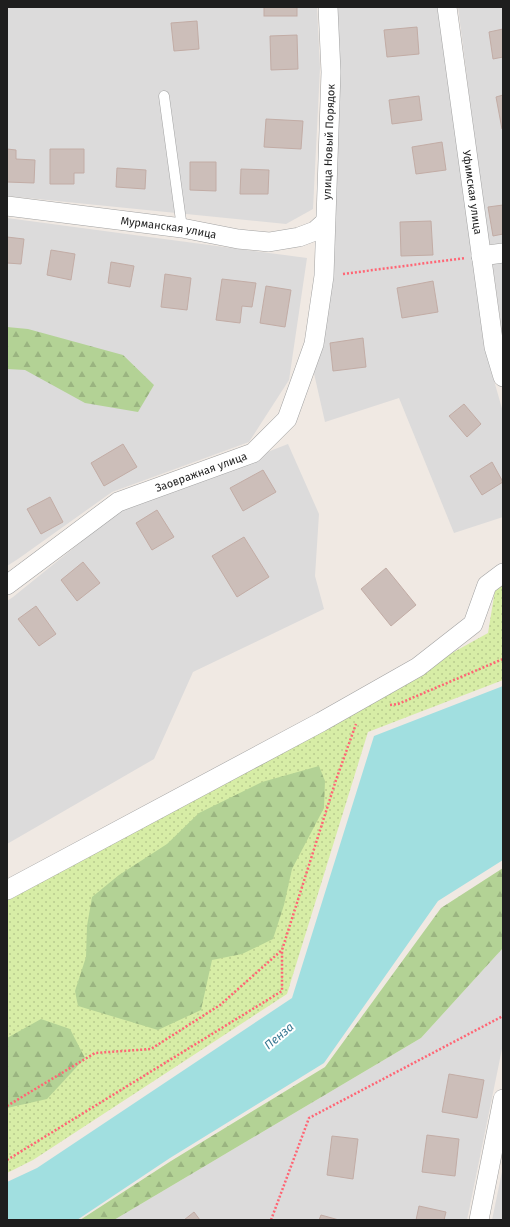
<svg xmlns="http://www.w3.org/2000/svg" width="510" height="1227" viewBox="0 0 510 1227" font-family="'Fira Sans',sans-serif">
<defs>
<pattern id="grass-dots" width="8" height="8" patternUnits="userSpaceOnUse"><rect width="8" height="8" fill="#d7eda6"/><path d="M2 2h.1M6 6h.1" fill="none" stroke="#b8cb8e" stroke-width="1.8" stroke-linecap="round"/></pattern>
<pattern id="forest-firs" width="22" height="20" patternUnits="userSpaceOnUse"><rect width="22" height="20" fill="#b3d295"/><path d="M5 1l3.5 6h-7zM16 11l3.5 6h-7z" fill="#9ab480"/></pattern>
</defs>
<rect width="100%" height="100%" fill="#f0e9e3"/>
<g fill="#dcdbdb">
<polygon points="7,7 317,7 320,68 313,209 286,224 7,196"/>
<polygon points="336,7 438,7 485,349 503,412 503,517 454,533 399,398 325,422 313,369"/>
<polygon points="458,7 503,7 503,243 488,245"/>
<polygon points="7,218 307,258 289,380 249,442 112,492 18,559 7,566"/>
<polygon points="503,260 503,340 492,262"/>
<polygon points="288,444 319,514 315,576 324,609 193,672 154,759 7,844 7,601 13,597 123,508"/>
<polygon points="503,948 503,1044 467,1220 114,1220 421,1038"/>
<polygon points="503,1167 503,1220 492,1220"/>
</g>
<polygon fill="url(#grass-dots)" points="503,580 503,680 368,732 287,994 33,1160 7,1173 7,900 488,633 496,584"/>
<g fill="url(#forest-firs)">
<polygon points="7,327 28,329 123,355 154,385 138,412 85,403 25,370 7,369"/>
<polygon points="319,766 325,781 324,808 292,869 284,905 273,939 242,954 212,960 201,1010 158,1030 78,1006 75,991 86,957 87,926 92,897 119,875 167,844 199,813 262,782"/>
<polygon points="503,868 503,948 421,1038 114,1220 80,1220 171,1161 325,1067 441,908"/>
<polygon points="41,1019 70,1029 85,1058 47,1099 7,1108 7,1038"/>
</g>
<polygon fill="#a1dfe0" points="503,686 503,860 438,901 324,1063 170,1158 77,1220 7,1220 7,1182 37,1168 292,998 374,736"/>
<g fill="#ccbeb9" stroke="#c2aca5">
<rect x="264" y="7" width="33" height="9"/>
<polygon points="197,21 199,49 174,51 171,23"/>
<polygon points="417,27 419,54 387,57 384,30"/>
<polygon points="503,29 503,57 493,59 489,32"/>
<polygon points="297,35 298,69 271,70 270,36"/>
<polygon points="503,95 503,129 502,129 496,97"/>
<polygon points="419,96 422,120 392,124 389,100"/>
<polygon points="266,119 303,121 301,149 264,147"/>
<polygon points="442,142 446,170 416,174 412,147"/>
<polygon points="7,149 16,150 16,159 35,160 34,183 7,182"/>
<polygon points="50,149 84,149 84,173 74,173 74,184 50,184"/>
<polygon points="190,162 216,162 216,191 190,190"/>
<polygon points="117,168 146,170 145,189 116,187"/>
<polygon points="241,169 269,170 268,194 240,194"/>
<polygon points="503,205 503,234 493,236 488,207"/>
<polygon points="431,221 433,255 401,256 400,222"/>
<polygon points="7,237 24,239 21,264 7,263"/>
<polygon points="51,250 75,254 71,280 47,275"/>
<polygon points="111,262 134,266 130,287 108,283"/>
<polygon points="165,274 191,278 187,310 161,307"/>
<polygon points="222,279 256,283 252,307 242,306 240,323 216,320"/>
<polygon points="433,281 438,312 402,318 397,288"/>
<polygon points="266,286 291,290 285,327 260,323"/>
<polygon points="363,338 366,367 333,371 330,343"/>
<polygon points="464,404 481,424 467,437 449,416"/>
<polygon points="123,444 137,467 104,486 91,463"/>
<polygon points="492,462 503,482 482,495 470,476"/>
<polygon points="263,470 276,492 243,511 230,488"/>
<polygon points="50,497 63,522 41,534 27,509"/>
<polygon points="157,510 174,537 152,550 136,523"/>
<polygon points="244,537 269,577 237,597 212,556"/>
<polygon points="83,562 100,583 77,601 61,580"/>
<polygon points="386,568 416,605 391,626 361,589"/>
<polygon points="36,606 56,634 39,646 18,619"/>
<polygon points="449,1074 484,1080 477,1118 442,1112"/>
<polygon points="427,1135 459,1139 455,1176 422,1172"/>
<polygon points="332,1136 358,1139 353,1179 327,1175"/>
<polygon points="419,1206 446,1212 444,1220 416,1220"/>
<polygon points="194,1212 200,1220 184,1220"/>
<polygon points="321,1215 339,1220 319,1220"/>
</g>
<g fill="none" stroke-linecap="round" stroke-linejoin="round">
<g stroke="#a2a2a2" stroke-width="11">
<polyline id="service" points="164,96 182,228"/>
</g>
<g stroke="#a2a2a2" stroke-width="20">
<g id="minor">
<path id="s1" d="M447 7 494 347 503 377"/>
<path id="s2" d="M7 206 182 228 238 239 269 242 299 237 315 231 325 222"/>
<polyline points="481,256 503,253"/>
<path id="s3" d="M7 585 118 502 253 453 287 419 314 344 324 276 331 72 328 7"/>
<polyline points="7,890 321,722 418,667 473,624 487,585 503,573"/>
<polyline points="479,1220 503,1099"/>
</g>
</g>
<g stroke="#ff6574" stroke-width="2.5" stroke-dasharray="2 2" stroke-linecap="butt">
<polyline points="343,274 465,258"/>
<polyline points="390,705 398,704 503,659"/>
<polyline points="7,1106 95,1053 151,1049 220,1005 282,950 336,780 356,724"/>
<polyline points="7,1160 282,991 282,950"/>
<polyline points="271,1220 309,1118 503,1016"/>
</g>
<use href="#service" stroke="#fff" stroke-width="10"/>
<use href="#minor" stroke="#fff" stroke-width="19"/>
</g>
<g text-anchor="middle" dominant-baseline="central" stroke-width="4" stroke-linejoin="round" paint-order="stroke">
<g font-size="11" fill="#1e1e1e" stroke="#fff">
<text stroke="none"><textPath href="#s3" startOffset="613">улица Новый Порядок</textPath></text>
<text stroke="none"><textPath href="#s1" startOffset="187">Уфимская улица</textPath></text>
<text stroke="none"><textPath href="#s2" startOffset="163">Мурманская улица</textPath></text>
<text stroke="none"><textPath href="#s3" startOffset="227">Заовражная улица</textPath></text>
</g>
<g font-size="12" font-style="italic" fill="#3a7993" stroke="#fff">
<text transform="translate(279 1036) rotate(-40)">Пенза</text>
</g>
</g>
<rect width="510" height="1227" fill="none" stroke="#1e1e1e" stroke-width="16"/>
</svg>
